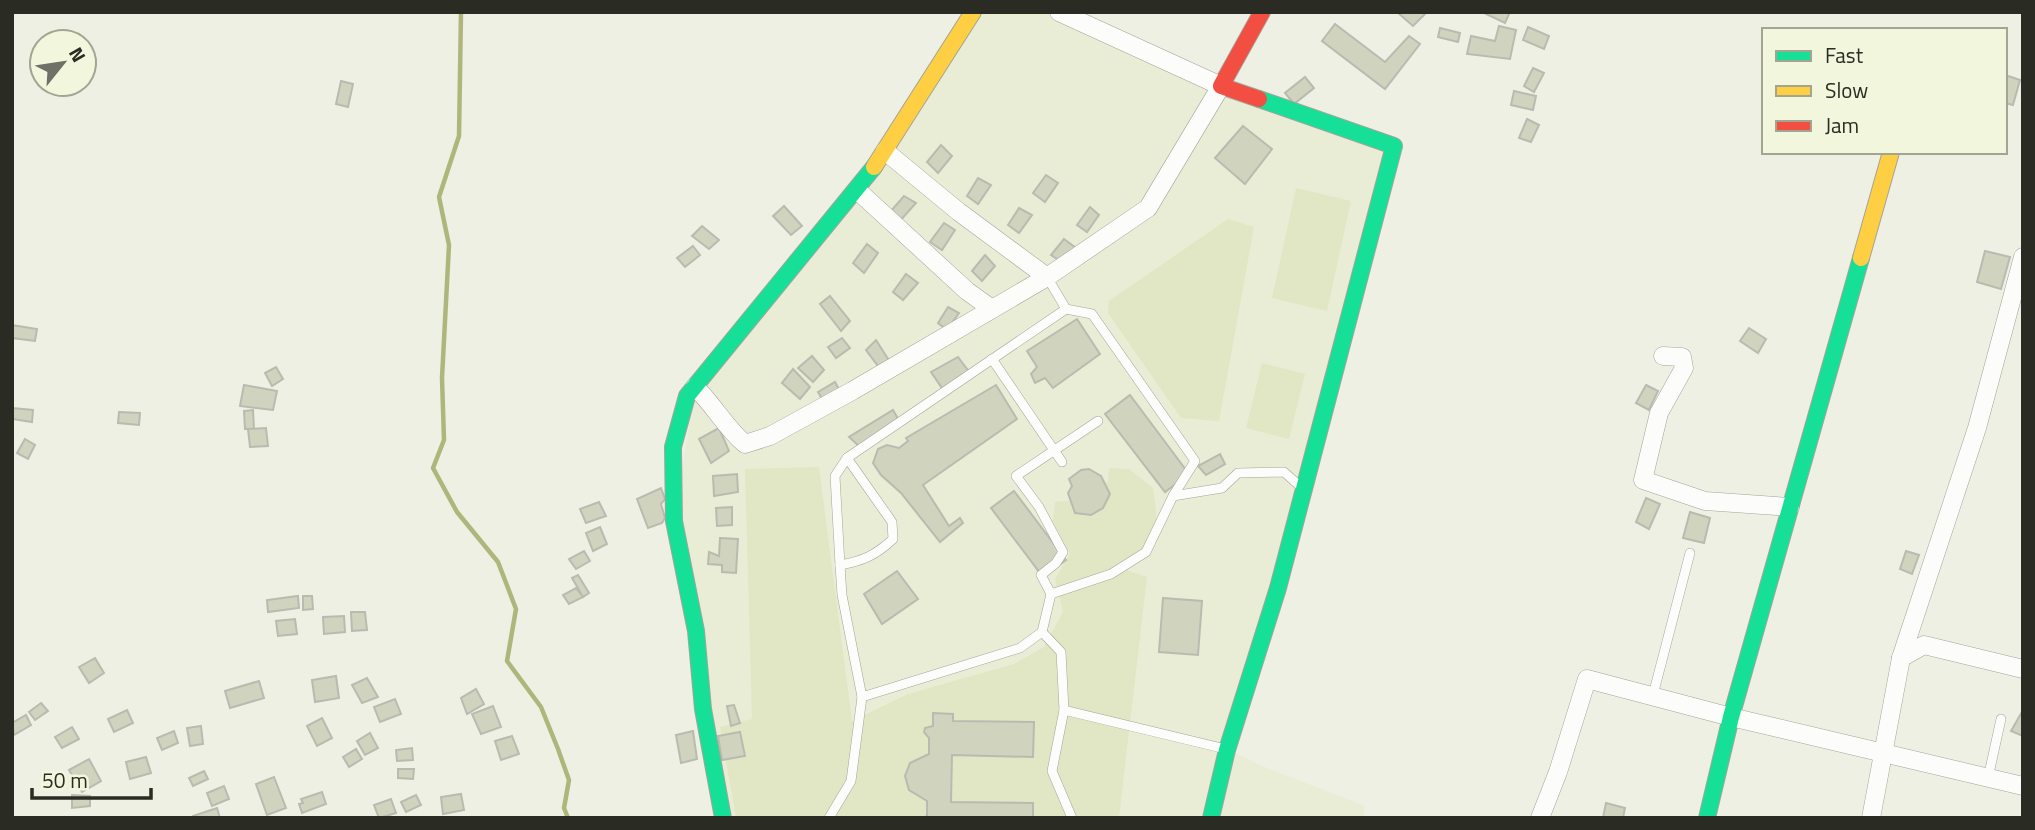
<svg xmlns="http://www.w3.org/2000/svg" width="2035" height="830" viewBox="0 0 2035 830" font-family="'Titillium Web',sans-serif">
<rect width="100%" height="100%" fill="#eef0e3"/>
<polygon fill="#e9edd5" points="973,12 1059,12 1394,146 1227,749 1262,766 1365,806 1363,818 723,818 674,521 695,387 744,335"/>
<g fill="#e1e7c5">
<polygon points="1296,188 1351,201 1327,311 1272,298"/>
<polygon points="1228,219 1254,227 1219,421 1181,418 1108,313 1109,301"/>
<polygon points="1262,363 1305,374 1289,439 1246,428"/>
<path d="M819 467 852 721 908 694 1014 664 1044 647 1063 612 1055 579 1070 554 1053 521 1055 502 1088 499 1108 481 1109 468 1129 469 1153 488C1159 530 1160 544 1124 569L1147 577 1119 818H736L720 727 752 719 745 469Z"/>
</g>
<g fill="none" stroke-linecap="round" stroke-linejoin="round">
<polyline stroke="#afb67c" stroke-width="4.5" points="461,12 459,136 439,197 449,245 442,378 444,440 433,468 457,512 498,562 516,609 507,661 541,707 558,749 569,780 564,808 568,818"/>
</g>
<g fill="#d0d3be" stroke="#b9bbb0" stroke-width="2">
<polygon points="1397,12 1427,12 1413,26"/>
<polygon points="1482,12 1510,12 1505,23"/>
<polygon points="1335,24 1385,62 1409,36 1420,44 1385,89 1322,41"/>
<polygon points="1499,26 1516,30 1510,59 1467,54 1471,36 1495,41"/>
<polygon points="1528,27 1549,36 1544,49 1523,40"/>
<polygon points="1440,28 1460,33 1458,42 1438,37"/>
<polygon points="1533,68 1544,73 1534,92 1524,86"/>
<polygon points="2005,75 2020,80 2013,105 2005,103"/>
<polygon points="1305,77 1314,88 1294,104 1285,93"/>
<polygon points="341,81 353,84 348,107 336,104"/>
<polygon points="1514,91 1536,96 1533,110 1511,105"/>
<polygon points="1527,119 1539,125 1531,142 1519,138"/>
<polygon points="1243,126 1272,149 1245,184 1215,158"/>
<polygon points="941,145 952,156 938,173 927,162"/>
<polygon points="1046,175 1058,183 1045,202 1033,193"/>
<polygon points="978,178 991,185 978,204 967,196"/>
<polygon points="904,196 916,203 899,222 890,212"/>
<polygon points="784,206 802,226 791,235 773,216"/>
<polygon points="1090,207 1099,215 1087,232 1077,225"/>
<polygon points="1019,208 1032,215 1019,233 1008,225"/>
<polygon points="944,223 955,230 942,250 930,242"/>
<polygon points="702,226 719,240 709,249 692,236"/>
<polygon points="1064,239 1076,248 1063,263 1051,255"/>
<polygon points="867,244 878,253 864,273 853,263"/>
<polygon points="693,246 700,255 685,267 677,258"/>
<polygon points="1985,251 2010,257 2001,289 1977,282"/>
<polygon points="985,255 995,266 982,281 972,271"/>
<polygon points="906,274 918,283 903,300 893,292"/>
<polygon points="830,296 850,321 841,331 820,304"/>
<polygon points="948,307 959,313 947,330 938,323"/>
<polygon points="1077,319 1100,354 1053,388 1045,378 1035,383 1031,374 1037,367 1027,351"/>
<polygon points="12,325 37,329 35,341 12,338"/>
<polygon points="1749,328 1766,339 1758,353 1740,341"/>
<polygon points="842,338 850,348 836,358 828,347"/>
<polygon points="876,340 890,362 881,370 866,350"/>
<polygon points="812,356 824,370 813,382 798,368"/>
<polygon points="958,357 970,373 944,391 931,372"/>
<polygon points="276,367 283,379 272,386 265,373"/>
<polygon points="793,369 810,387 800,399 782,383"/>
<polygon points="835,382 842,395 827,407 818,392"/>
<polygon points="244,385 277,391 273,410 240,406"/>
<polygon points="996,385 1017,419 923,485 949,526 960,518 963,523 940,542 901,493 881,475 873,463 878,449 887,445 899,448 908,441 906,438"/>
<polygon points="1646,385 1658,391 1649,410 1636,403"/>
<polygon points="1130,395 1189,474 1165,492 1105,414"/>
<polygon points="12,408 33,410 32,422 12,419"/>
<polygon points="253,410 254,429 245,429 244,411"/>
<polygon points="893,410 901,424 861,448 849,437"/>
<polygon points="119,412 140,413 139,425 118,423"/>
<polygon points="266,428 268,446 250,447 248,429"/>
<polygon points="719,428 729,451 711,463 699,439"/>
<polygon points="25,439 35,445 28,459 17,453"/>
<polygon points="1220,454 1225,464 1206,475 1198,466"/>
<polygon points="1089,469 1101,476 1110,494 1103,508 1091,515 1075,513 1068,493 1072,486 1069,479 1081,470"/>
<polygon points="737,474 738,492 714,496 713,476"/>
<polygon points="661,488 665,499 661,504 665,518 662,523 648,528 637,499"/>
<polygon points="1014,491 1066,560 1043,577 991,508"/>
<polygon points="1646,498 1660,504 1649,529 1636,522"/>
<polygon points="599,502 606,516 586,523 580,509"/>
<polygon points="732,507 732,525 717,526 716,508"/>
<polygon points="1690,512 1710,518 1704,543 1683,538"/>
<polygon points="600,527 607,544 593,551 586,533"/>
<polygon points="720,538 738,539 736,573 722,572 722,565 708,564 709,552 719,556"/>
<polygon points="584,551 590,561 576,569 569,559"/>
<polygon points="1906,551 1919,555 1912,574 1900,569"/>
<polygon points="897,571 918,599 882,624 864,594"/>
<polygon points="578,575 589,593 583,597 572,578"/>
<polygon points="576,588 583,597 569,604 563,595"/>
<polygon points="298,596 299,608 268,612 267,600"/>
<polygon points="303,596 312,596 313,609 303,610"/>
<polygon points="1163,598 1202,601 1198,655 1159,652"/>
<polygon points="351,612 365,612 367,630 352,631"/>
<polygon points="344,616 345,632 324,634 323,617"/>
<polygon points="295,619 297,634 278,636 276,621"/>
<polygon points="95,658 104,673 89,683 79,667"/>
<polygon points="336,676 339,698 315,702 312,680"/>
<polygon points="367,678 378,697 362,703 352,685"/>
<polygon points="259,681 264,698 230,708 225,691"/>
<polygon points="476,689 484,704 467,714 461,698"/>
<polygon points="395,699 401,714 380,722 374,707"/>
<polygon points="41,703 48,711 35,720 29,712"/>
<polygon points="734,705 740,723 731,726 727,706"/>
<polygon points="493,706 501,727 481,734 472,714"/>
<polygon points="127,710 133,723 114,732 108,719"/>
<polygon points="2023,710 2023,736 2011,731"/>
<polygon points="933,713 953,714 953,721 1034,722 1033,757 952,755 951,802 1033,803 1033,818 923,818 927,816 927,801 909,790 905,776 910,763 929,754 929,738 924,732 925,728 933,726"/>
<polygon points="26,715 31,725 14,735 12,723"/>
<polygon points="322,718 332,738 317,746 307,726"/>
<polygon points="201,726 203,744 190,746 187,728"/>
<polygon points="72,727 79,739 62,748 55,737"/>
<polygon points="174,731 178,743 162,750 157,738"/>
<polygon points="693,731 697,759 681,763 676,735"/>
<polygon points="740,732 745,756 722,760 718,736"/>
<polygon points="370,733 378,748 365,755 357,741"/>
<polygon points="512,736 519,754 501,760 495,741"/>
<polygon points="412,748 413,760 397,761 396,750"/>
<polygon points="356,749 362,759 349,767 343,757"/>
<polygon points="146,757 151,773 130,779 126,762"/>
<polygon points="89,759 101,781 82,792 69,770"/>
<polygon points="398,769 414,769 413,779 398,778"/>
<polygon points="204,771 208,779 193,786 189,778"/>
<polygon points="274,777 286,808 267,815 256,784"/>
<polygon points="224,786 229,799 212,806 207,793"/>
<polygon points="322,792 326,804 302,813 299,804 303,803 301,799"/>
<polygon points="461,794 464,810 443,814 441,797"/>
<polygon points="72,795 90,796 90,806 72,808"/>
<polygon points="416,795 421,805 406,812 401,802"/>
<polygon points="391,799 396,813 379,818 374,805"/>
<polygon points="1606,803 1625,808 1623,818 1603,818"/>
<polygon points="217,808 220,818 193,818 193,816"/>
</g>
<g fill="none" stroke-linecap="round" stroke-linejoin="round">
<g stroke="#a3a49a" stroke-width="10">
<g id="lane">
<polyline points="1047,277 1066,309 847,458 835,476 840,565 842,595 862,697 1020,648 1042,632 1051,594 1041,575 1056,563 1063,552 1039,507 1016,476 1098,421"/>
<polyline points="1066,309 1092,314 1195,461 1173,496"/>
<polyline points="992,359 1062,462"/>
<path d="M840 565C863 561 876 555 893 539L892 522 847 458"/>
<polyline points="1051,594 1111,574 1146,552 1173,496 1222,488 1238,473 1284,472 1302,488"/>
<polyline points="1042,632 1061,652 1064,710 1052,771 1072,818"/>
<polyline points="1653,695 1690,553"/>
<polyline points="1064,710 1226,749"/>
<polyline points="1988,778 2001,719"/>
<polyline points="829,818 851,781 862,697"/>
</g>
</g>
<g stroke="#a3a49a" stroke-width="19">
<g id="street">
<polyline points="857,190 967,291 992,309"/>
<polyline points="1047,277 1148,208 1221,86 1059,12"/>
<polyline points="1663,356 1682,357 1684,368 1659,413 1643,480 1705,501 1790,507"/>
<path d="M695 387C714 405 725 427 745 444L770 436 852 391 1047 277 959 212 885 151"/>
<polyline points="1901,658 1924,645 2023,669"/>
<polyline points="1540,818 1558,772 1587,679 1731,717 2023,786"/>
<polyline points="1871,818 1901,658 1977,428 2023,257"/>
</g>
</g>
<g stroke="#a3a49a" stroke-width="18">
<g id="fast">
<polyline points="723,818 703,709 696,631 674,521 673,447 687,396 874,167"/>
<polyline points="1211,818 1227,750 1278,588 1394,146 1259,99"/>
<polyline points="1707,818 1731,717 1861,258"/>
</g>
</g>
<g stroke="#a3a49a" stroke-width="18">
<g id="slow">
<polyline points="874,167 973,12"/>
<polyline points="1861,258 1891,152"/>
</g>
</g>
<g stroke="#a3a49a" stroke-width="18">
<polyline id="jam" points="1259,99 1221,86 1262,12"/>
</g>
<use href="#lane" stroke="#fcfdfb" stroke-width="9"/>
<use href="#street" stroke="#fcfdfb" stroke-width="18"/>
<use href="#fast" stroke="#16e098" stroke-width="16"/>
<use href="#slow" stroke="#ffcf43" stroke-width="16"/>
<use href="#jam" stroke="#f24e42" stroke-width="16"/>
</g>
<rect width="2035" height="830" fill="none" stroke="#2a2b22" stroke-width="28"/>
<rect x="1762" y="28" width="245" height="126" fill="#f2f6dd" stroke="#a2a592" stroke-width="2"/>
<rect x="1776" y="51" width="35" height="10" fill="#16e098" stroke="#a2a592" stroke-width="2"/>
<text x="1825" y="63" font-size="21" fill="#2a2b22">Fast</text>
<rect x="1776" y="86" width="35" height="10" fill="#ffcf43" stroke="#a2a592" stroke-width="2"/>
<text x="1825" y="98" font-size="21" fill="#2a2b22">Slow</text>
<rect x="1776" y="121" width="35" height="10" fill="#f24e42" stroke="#a2a592" stroke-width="2"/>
<text x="1825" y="133" font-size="21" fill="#2a2b22">Jam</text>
<g transform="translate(63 63) rotate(60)"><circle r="33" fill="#f2f6dd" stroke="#a2a592" stroke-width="2"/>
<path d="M0-5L12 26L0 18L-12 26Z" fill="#6f7066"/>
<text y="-10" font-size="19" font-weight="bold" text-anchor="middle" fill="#2a2b22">N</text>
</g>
<path d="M32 788v10h119v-10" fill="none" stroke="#2a2b22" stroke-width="3.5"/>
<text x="42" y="788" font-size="21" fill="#2a2b22" stroke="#f2f6dd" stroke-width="5" paint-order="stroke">50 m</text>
</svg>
